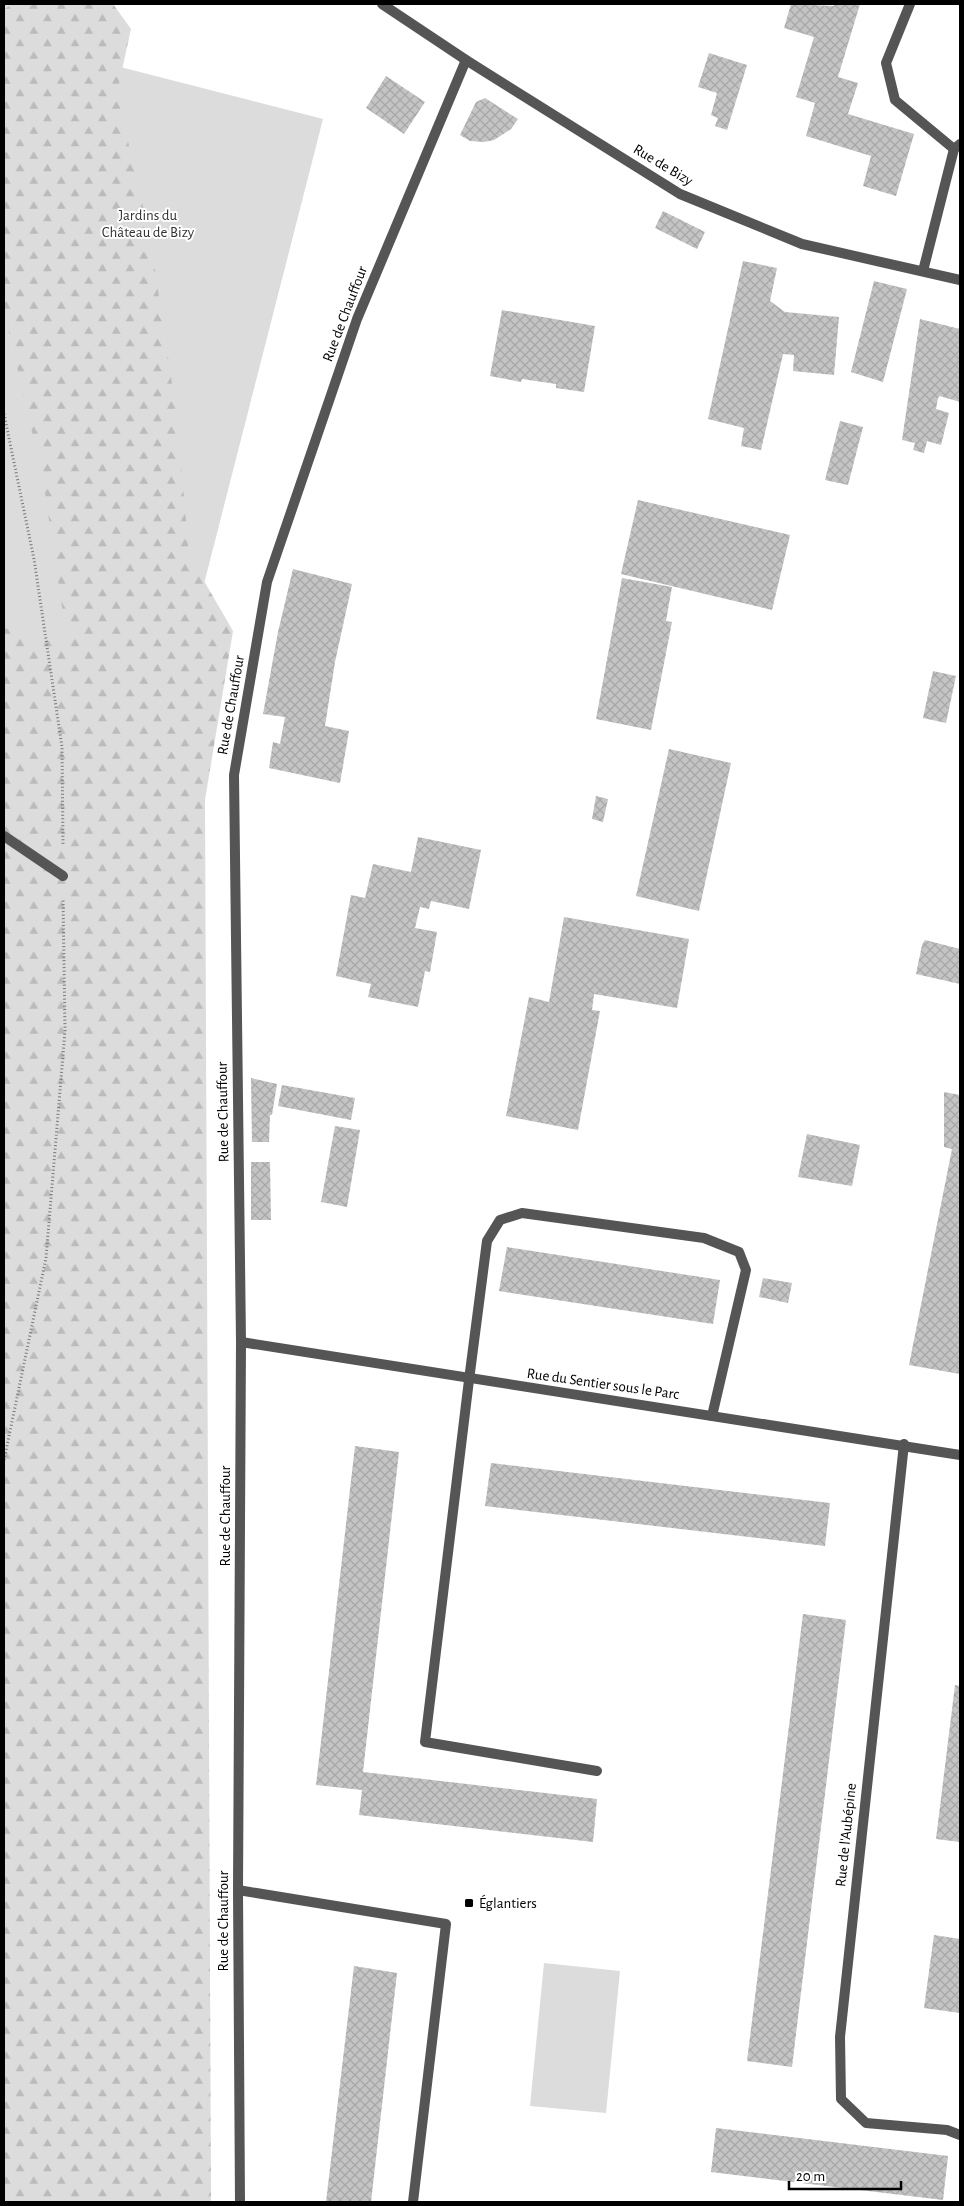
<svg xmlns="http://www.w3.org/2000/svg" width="964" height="2206" viewBox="0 0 964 2206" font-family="'Alegreya Sans',sans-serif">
<defs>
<pattern id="forest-firs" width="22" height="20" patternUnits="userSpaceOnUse" patternTransform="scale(1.25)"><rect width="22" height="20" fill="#dcdcdc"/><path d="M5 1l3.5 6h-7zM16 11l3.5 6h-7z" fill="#bbb"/></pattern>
<pattern id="building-cross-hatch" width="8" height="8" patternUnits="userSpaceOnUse" patternTransform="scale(1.25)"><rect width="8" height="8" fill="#c4c4c4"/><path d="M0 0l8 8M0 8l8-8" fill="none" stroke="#a7a7a7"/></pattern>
</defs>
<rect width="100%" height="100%" fill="#fff"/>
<g fill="#dcdcdc">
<polygon points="4,4 105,4 93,60 323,119 150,795 4,2202"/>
<polygon points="544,1963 620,1971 606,2113 530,2106"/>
</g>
<polygon fill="url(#forest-firs)" points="14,4 113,4 131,29 117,93 150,237 177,417 189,555 233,631 205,800 211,2202 4,2202 4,628 68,646 43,480 4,310 4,9"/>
<g fill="url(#building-cross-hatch)">
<polygon points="791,4 834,6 834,4 860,4 838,77 858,83 848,114 914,134 896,196 863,186 871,156 806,136 815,103 796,97 814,37 784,28"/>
<polygon points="709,53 747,65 727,130 715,126 718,118 711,115 717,93 698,87"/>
<polygon points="386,76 425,102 404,134 366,108"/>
<polygon points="485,98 518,119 511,129 494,140 484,142 470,141 460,135 476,102"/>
<polygon points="663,211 705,232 697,249 655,228"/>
<polygon points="743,261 777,268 770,301 785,312 839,317 834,375 793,371 794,355 783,354 761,450 741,446 744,428 708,419"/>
<polygon points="874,281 907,289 883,382 851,372"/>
<polygon points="502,310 595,326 584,392 556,388 556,384 522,379 521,382 490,376"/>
<polygon points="920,319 960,329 960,402 940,396 938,398 936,409 949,413 941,445 927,441 924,453 913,450 915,443 902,440"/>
<polygon points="840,421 863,427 848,485 825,480"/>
<polygon points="638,500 790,535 772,610 621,574"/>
<polygon points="293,569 352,584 335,662 325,726 349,731 340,783 269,768 273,742 280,744 285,717 263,714 278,632"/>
<polygon points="622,578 672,587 666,621 672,622 651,730 596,719"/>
<polygon points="933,671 956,676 946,723 923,718"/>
<polygon points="669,749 731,763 699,911 636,896"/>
<polygon points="596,796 608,799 603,822 592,819"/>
<polygon points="418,837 481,850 469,909 431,901 429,909 420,907 415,928 437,932 430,972 425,971 418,1007 368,997 371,984 336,976 351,895 365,898 373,864 411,872"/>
<polygon points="564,917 689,939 677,1008 594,994 592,1010 600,1011 578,1130 506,1116 529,997 549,1002"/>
<polygon points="925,940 960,949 960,984 916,974 922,945"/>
<polygon points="251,1078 277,1084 272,1115 270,1115 269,1142 252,1142"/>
<polygon points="282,1085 355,1098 351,1120 278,1106"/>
<polygon points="944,1092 960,1095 960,1374 909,1365 952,1149 944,1147"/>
<polygon points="335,1126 360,1130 347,1207 321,1202"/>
<polygon points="807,1134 860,1145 852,1186 798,1177"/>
<polygon points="251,1162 270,1162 271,1220 251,1220"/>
<polygon points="507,1247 720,1280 713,1324 499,1291"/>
<polygon points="763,1278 792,1283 788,1303 759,1297"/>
<polygon points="355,1446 399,1452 363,1772 597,1799 593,1842 359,1815 362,1790 316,1785"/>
<polygon points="491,1463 830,1503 825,1546 485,1506"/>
<polygon points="803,1614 846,1620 792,2067 747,2061"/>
<polygon points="955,1685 960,1686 960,1842 936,1839"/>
<polygon points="934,1935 960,1939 960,2013 924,2008"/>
<polygon points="354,1966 397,1973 371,2202 326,2202"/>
<polygon points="716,2128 948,2156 943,2200 711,2172"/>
</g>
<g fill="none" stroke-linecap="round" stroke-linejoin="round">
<g stroke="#777" stroke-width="3" stroke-dasharray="1 2.5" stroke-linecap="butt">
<polyline points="4,414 34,559 62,747 63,846"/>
<polyline points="4,1460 46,1258 65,1031 63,899"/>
</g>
<g stroke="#555" stroke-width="10">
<polyline points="910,4 886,63 895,100 954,149"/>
<polyline points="923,271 954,149 960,144"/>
<polyline points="4,836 63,876"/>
<polyline points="469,1380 487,1241 500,1220 522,1213 704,1238 739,1252 746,1270 712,1416"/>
</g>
<g stroke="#555" stroke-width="10">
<polyline points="382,4 466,60 680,194 802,244 960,280"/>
<polyline points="241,1342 960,1455"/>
<polyline points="469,1380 425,1742 597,1771"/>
<polyline points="904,1444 840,2037 841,2099 866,2123 947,2130 960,2135"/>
<polyline points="238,1890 446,1924 413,2202"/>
<polyline points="240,2202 238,1890 241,1342 234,775 267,582 357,319 466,60"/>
</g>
</g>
<rect fill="#000" stroke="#fff" stroke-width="2" x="464" y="1898" width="10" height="10" rx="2.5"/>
<g text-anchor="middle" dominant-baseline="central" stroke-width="4" stroke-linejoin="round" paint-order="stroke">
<g font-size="15" fill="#000" stroke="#fff">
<text transform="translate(663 165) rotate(31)">Rue de Bizy</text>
<text transform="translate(345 314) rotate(-69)">Rue de Chauffour</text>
<text transform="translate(231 705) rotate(-80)">Rue de Chauffour</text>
<text transform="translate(223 1112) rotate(-91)">Rue de Chauffour</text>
<text transform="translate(603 1384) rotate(8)">Rue du Sentier sous le Parc</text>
<text transform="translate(225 1516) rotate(-90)">Rue de Chauffour</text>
<text transform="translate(846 1835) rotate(-84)">Rue de l'Aubépine</text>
<text transform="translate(223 1921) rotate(-90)">Rue de Chauffour</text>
</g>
<g font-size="15" fill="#333" stroke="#fff">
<text x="148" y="215">Jardins du<tspan x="148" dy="17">Château de Bizy</tspan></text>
</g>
<g font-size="15" fill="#000" stroke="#fff" text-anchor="start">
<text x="479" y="1903">Églantiers</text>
</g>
</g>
<rect width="964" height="2206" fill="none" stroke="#000000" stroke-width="10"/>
<path d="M789 2181v8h112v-8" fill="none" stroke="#000000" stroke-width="2.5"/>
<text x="796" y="2181" font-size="15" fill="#000000" stroke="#ffffff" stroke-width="4" paint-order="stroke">20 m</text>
</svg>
